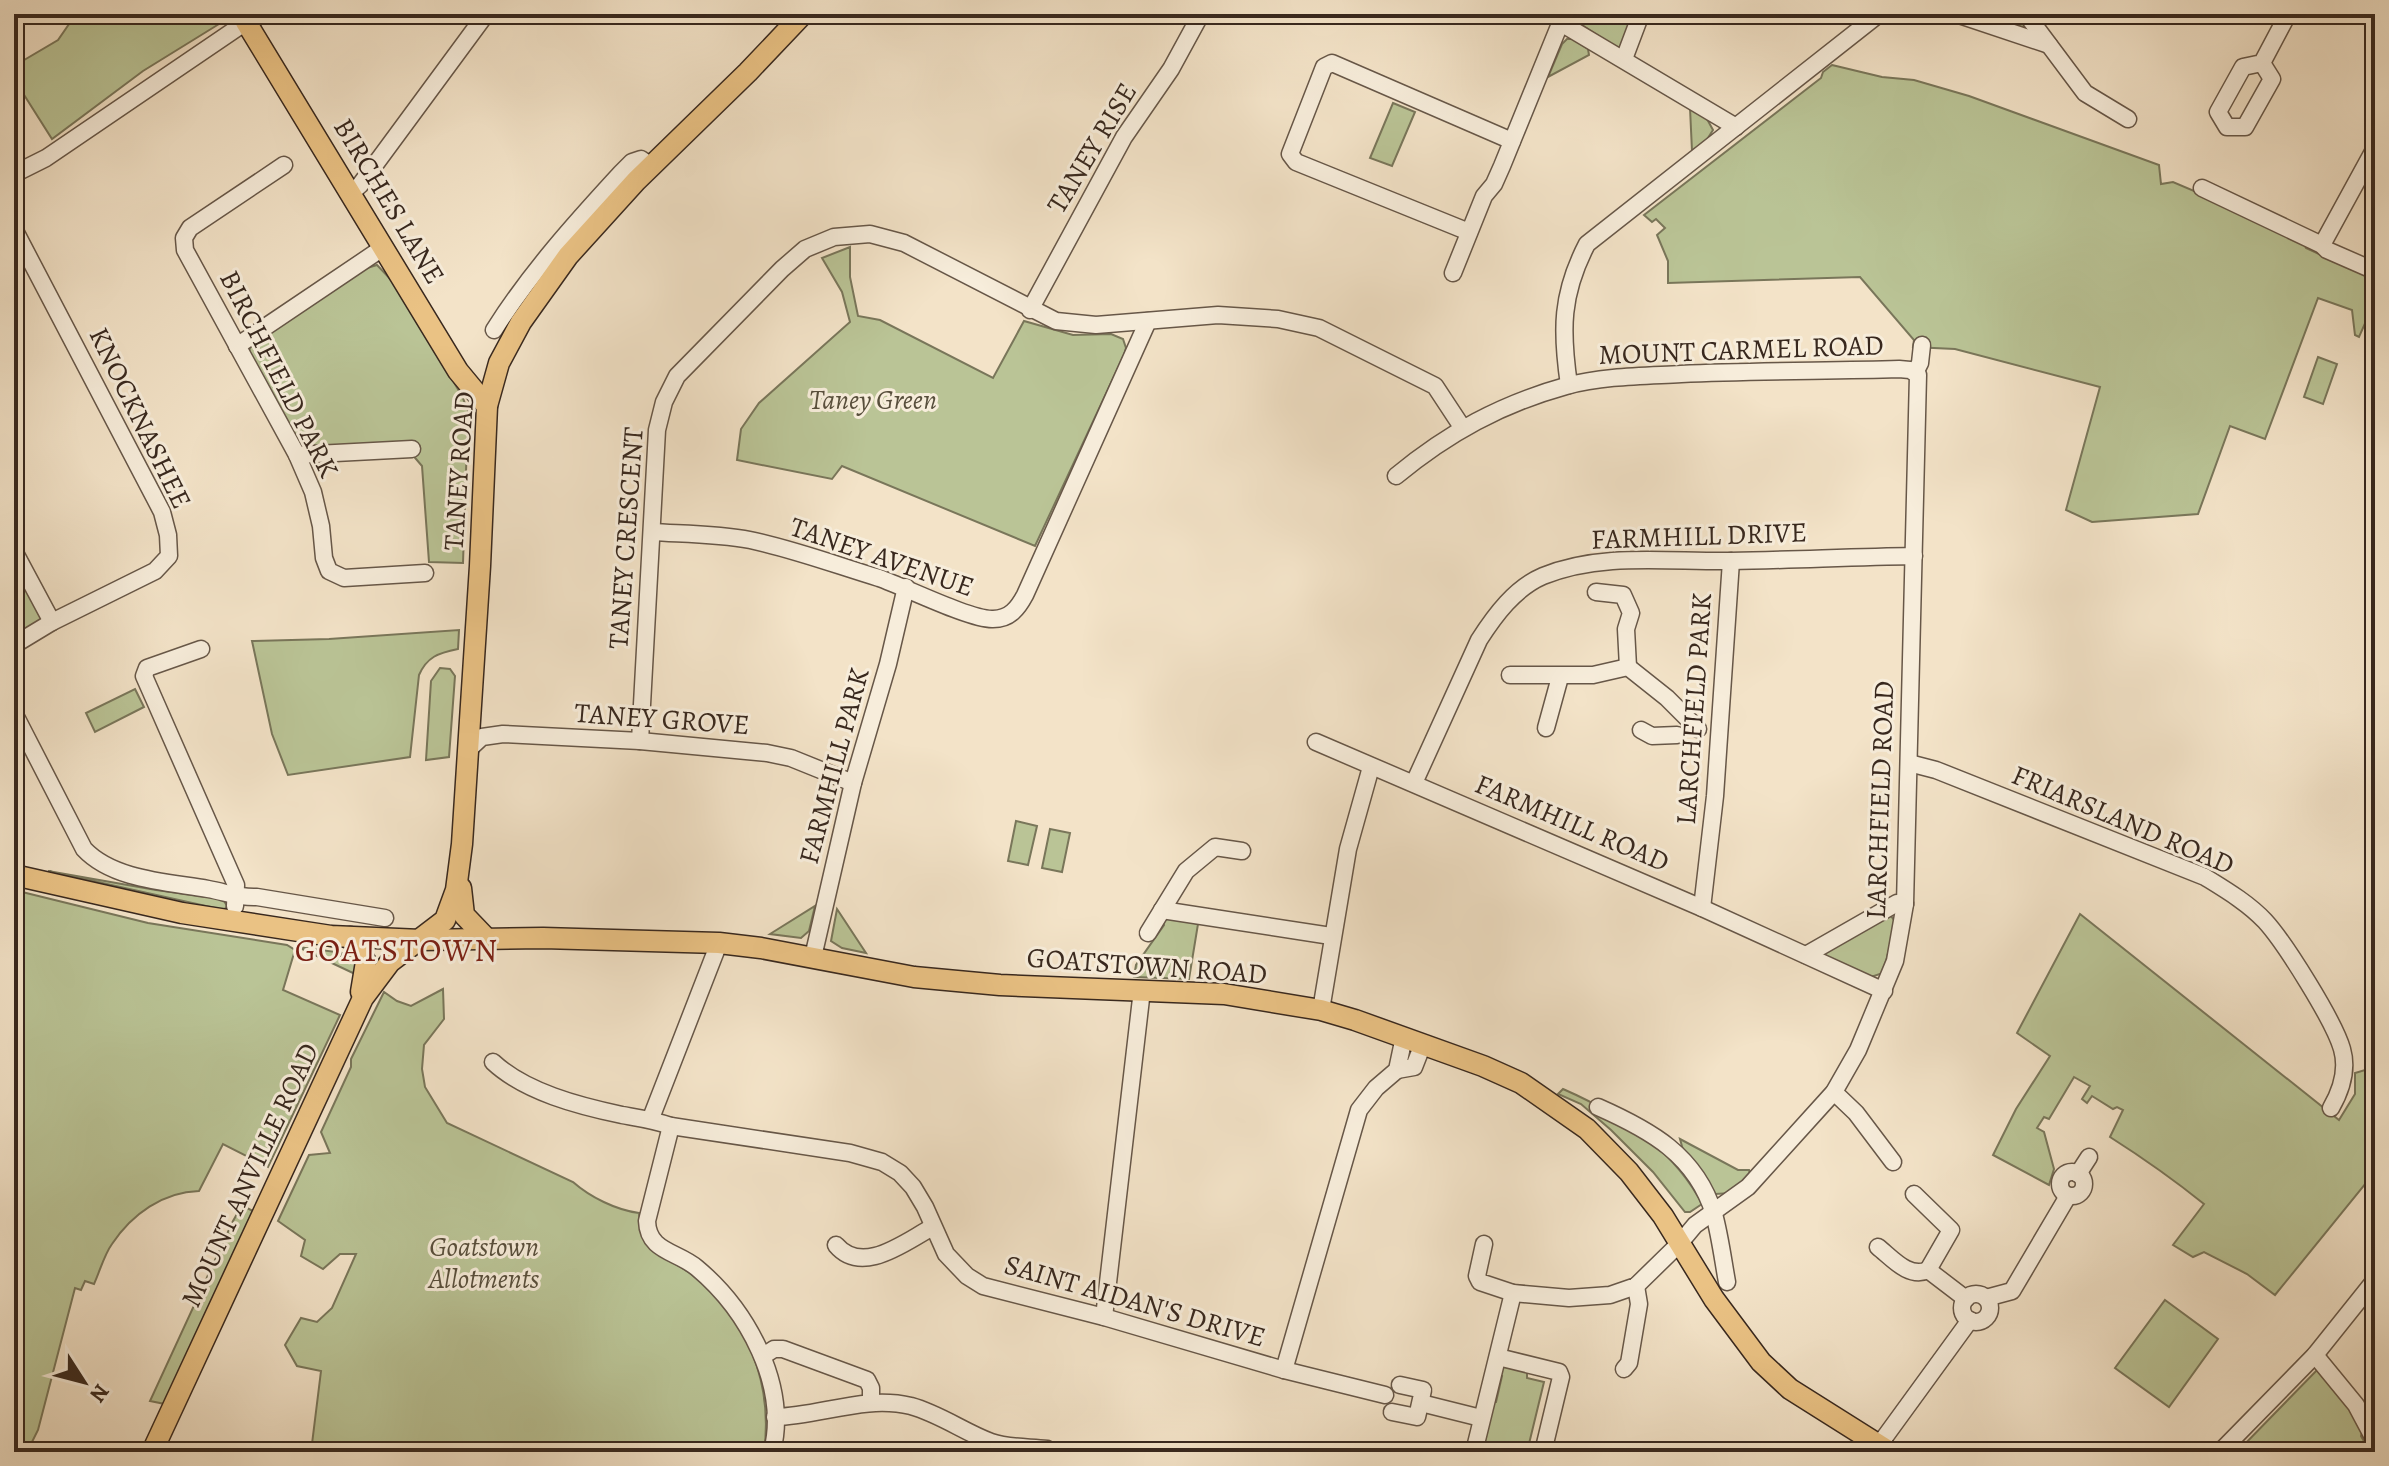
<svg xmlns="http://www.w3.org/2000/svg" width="2389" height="1466" viewBox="0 0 2389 1466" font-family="Alegreya,serif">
<rect width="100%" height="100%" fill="#f3e3c8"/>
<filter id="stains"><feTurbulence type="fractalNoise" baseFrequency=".0025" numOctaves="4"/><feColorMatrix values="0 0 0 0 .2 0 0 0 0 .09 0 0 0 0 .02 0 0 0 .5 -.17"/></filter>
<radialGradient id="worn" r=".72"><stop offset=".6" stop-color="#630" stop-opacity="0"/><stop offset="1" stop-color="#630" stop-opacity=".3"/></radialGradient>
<g fill="#bac496" stroke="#79765a" stroke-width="2">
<polygon points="76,14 231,14 232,16 143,71 52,139 14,79 14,66 58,40"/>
<polygon points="1573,14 1635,14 1622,46 1617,48 1576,21"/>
<polygon points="1980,14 2022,14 2029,27 2026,28"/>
<polygon points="1567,39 1573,39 1588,49 1589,55 1548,77 1562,44"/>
<polygon points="1832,65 1882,77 1914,80 1969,96 2159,165 2161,184 2173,182 2300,236 2306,248 2375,280 2375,301 2359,337 2355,335 2352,310 2318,298 2265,439 2230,426 2198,514 2092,522 2066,510 2100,387 1955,349 1913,347 1914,340 1860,277 1668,283 1668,261 1657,235 1665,228 1656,219 1652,222 1644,215 1821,78 1823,72"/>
<polygon points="1393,103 1415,112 1392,166 1370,158"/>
<polygon points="1690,108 1707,119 1713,130 1706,141 1692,151"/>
<polygon points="850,247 850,277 858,316 880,320 993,378 1024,321 1073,335 1111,334 1123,339 1126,348 1124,355 1035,546 842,466 832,479 737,460 741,429 759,403 850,322 842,292 822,258"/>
<polygon points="377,265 396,285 462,396 468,411 463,563 429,562 422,466 411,453 299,444 249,353 250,346 367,268"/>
<polygon points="2318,357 2337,364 2323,404 2304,397"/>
<polygon points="14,557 49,618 14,639"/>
<path d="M459 630 458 649C438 653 427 657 419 675L410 757 288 775 272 734 252 641 329 639Z"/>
<polygon points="440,668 450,669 455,676 449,757 426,760 431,681"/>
<polygon points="135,689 144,707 95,732 86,713"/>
<polygon points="1016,821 1037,826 1028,865 1008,861"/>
<polygon points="1050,829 1070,833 1062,872 1042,868"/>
<polygon points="48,871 156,890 223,899 227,906 224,910"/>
<path d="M14 890 148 923 287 945 295 950 283 990 340 1015 268 1167 223 1144 199 1191C163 1192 132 1214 112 1244 104 1255 100 1271 94 1284L85 1281 81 1290 75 1288 38 1430 27 1452H14Z"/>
<polygon points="815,906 809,931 801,938 770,934"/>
<polygon points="837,909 866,953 842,948 831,941"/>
<path d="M2080 914 2339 1120 2355 1094V1073L2375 1067V1172L2275 1295 2247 1274 2204 1252 2193 1257 2173 1245 2204 1204C2173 1179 2143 1158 2110 1137L2123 1110 2117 1107 2113 1109 2092 1096 2087 1103 2082 1099 2090 1086 2074 1077 2049 1119 2044 1117 2037 1128 2044 1132 2054 1169 2049 1185 1993 1155 2016 1109 2050 1056 2017 1033Z"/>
<polygon points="1164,915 1198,924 1189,979 1134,977 1136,965 1164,925 1162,919"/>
<polygon points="1890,915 1896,922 1883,973 1871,977 1828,960 1825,954 1827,949"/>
<polygon points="298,947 336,952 335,956 341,957 342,953 357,961 355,974"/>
<path d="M443 989 444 1019 424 1045 422 1069 425 1087 447 1123 573 1182C590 1197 616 1210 639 1213 640 1256 667 1254 695 1277 749 1319 773 1386 764 1452H311L321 1371 297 1366 285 1345 301 1318 317 1322 332 1308 356 1254H340L323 1269 301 1256 305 1240 278 1221 309 1155 330 1153 321 1132 351 1067V1059L384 992 397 1001 411 1006Z"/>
<path d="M1563 1089C1618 1113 1674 1149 1702 1204L1690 1212H1685L1653 1172 1611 1130 1581 1104 1558 1094Z"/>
<polygon points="1680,1139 1738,1170 1749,1170 1750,1174 1732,1193 1715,1194 1683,1150"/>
<polygon points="247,1208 253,1211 165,1404 150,1401 233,1221 237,1214"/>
<polygon points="2165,1300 2218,1339 2169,1407 2115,1368"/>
<polygon points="1504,1366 1527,1371 1527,1378 1544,1382 1527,1452 1481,1452 1492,1402 1496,1402 1502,1376 1498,1374"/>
<polygon points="2318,1369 2336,1382 2363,1428 2361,1436 2368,1448 2372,1448 2375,1452 2237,1452"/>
</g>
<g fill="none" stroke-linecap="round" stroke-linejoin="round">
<g stroke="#675748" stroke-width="19">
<g id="minor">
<polyline points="1956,14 2049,45"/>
<polyline points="2026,14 2085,93 2128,119"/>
<polyline points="1561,23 1736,127"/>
<polyline points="1624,59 1641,14"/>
<polyline points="2262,63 2243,67 2218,112 2227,127 2245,127 2272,79 2262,63 2288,14"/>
<polyline points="284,165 190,228 184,238 185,250 297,455 313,492 321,526 324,558 329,571 344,578 425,573"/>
<polyline points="14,174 46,158 246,22"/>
<polyline points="2202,188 2322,245 2327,250 2375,271"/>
<polyline points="351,193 360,185 486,14"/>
<polyline points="14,229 162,512 168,535 169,556 155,571 52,622 14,645"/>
<polyline points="1469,232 1296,162 1290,154 1324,67 1332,63 1512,141"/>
<polyline points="2322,245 2375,148"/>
<polyline points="1453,273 1484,196 1494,184 1502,166 1564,14"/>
<polyline points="1030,310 1124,137 1171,69 1201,14"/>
<path d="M494 330C530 273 575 223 621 173L632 162 641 159 651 166"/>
<polyline points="237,346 384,247"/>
<polyline points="1915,373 1920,363 1922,345"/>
<path d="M1569 385C1561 330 1561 294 1587 244L1879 14"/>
<polyline points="297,455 412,449"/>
<path d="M1396 476C1448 433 1501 404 1566 386 1603 376 1644 376 1681 374 1754 371 1827 371 1899 369L1910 370 1918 375 1905 904 1895 961 1858 1050 1834 1092 1748 1187 1695 1225 1680 1243 1636 1286 1610 1295 1569 1298 1513 1293 1480 1282 1477 1276 1484 1244"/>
<path d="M652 532C684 534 718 534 750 540 793 549 836 565 879 578 905 587 971 620 993 619 1010 619 1018 608 1025 595L1148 321"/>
<polyline points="14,551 52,622"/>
<polyline points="1596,592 1623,595 1631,613 1626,629 1628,667"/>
<polyline points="201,649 147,668 144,676 236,885 235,906"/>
<polyline points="1510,675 1593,675 1628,667 1667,698 1698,729"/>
<path d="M14 713 84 849C113 880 168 882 208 889 226 892 238 898 257 897L385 918"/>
<polyline points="1546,728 1560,677"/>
<polyline points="1641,730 1652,736 1677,735"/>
<polyline points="640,741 657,430 664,402 677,376 782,269 805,249 834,237 870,234 904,243 1056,321 1096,325 1218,315 1278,319 1319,328 1435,386 1462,427"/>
<polyline points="1316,742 1702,908 1884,991"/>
<polyline points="468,750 482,737 503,734 640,741 767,753 791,758 853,783"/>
<path d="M1909 763 1936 770 2205 877C2226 890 2248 903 2265 921 2285 943 2334 1021 2342 1049 2348 1070 2342 1089 2331 1108"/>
<path d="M1414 783 1479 640C1495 615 1515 588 1543 576 1601 552 1669 562 1731 561 1792 560 1853 557 1914 556"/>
<polyline points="1702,908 1715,796 1731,561"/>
<polyline points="1162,910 1331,936"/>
<polyline points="1148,933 1186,871 1215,847 1242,851"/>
<polyline points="1806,955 1897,903 1905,904"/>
<polyline points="813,957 853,783 888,664 906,587"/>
<polyline points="1321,1010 1348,849 1371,767"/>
<path d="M493 1062C525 1092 579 1106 622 1115 639 1118 654 1120 671 1126L850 1153 882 1162 900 1173 913 1187 925 1207 946 1254 967 1276 983 1286 1104 1317 1284 1370 1385 1395"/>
<polyline points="1397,1070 1414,1067 1423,1044"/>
<polyline points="1834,1092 1856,1113 1893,1162"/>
<path d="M1598 1107C1650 1130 1696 1155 1714 1214 1720 1236 1723 1260 1727 1282"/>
<polyline points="651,1118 719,943"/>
<path d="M671 1126 647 1221C648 1252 677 1251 697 1268 747 1310 789 1385 772 1452"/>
<circle cx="2072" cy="1184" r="12"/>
<polyline points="2078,1174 2089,1157"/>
<polyline points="1914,1194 1951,1230 1928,1270"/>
<path d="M836 1245C863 1277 907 1240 933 1227"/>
<path d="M1878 1247C1892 1258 1909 1279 1928 1270L1966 1299"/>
<circle cx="1976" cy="1308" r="14"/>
<polyline points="1986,1298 2012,1291 2068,1196"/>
<polyline points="1104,1317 1142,990"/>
<polyline points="2315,1355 2356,1405 2373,1437"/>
<polyline points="763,1356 774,1349 783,1349 867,1380 871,1388 871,1402"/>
<polyline points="1498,1357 1559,1372 1561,1377 1543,1452"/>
<polyline points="1624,1369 1629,1363 1639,1304 1636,1286"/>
<polyline points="1284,1370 1359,1110 1376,1088 1397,1070 1404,1037"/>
<polyline points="1421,1403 1481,1418"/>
<polyline points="1392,1412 1417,1417 1423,1390 1400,1385"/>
<path d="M775 1417C821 1416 864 1395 911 1406 940 1414 964 1432 991 1442 1008 1448 1029 1447 1047 1449L1053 1452"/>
<polyline points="1879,1445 1970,1320"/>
<polyline points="1474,1452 1513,1293"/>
<polyline points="2220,1452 2315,1355 2375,1280"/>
</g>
</g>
<g stroke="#38281e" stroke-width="23">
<g id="major">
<polyline points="258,14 246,22 458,371 487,406"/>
<polyline points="14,875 182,913 331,936 421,940 543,938 719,943 761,948 914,977 1000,985 1224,994 1321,1010 1355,1020 1483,1066 1521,1083 1587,1129 1629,1172 1663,1216 1714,1299 1761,1362 1790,1389 1890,1452"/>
<polyline points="461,888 464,915 486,938"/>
<polyline points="350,937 366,962 361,992"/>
<polyline points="152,1452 363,998 390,962 445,920 456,890 462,844 480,566 487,406 499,363 521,322 568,256 636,181 748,72 803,14"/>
</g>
</g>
<use href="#minor" stroke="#f7eddb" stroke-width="16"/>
<use href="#major" stroke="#eac284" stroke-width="20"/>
</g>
<g text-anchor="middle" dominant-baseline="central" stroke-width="6" stroke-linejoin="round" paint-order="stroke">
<g font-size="28" fill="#38281e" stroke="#f7eddb">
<text transform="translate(1092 148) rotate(-59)">TANEY RISE</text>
<text transform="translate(389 201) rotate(59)">BIRCHES LANE</text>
<text transform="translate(1741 350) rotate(-2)">MOUNT CARMEL ROAD</text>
<text transform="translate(279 374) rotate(63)">BIRCHFIELD PARK</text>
<text transform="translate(140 418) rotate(64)">KNOCKNASHEE</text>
<text transform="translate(459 471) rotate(-86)">TANEY ROAD</text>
<text transform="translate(1699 536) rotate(-2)">FARMHILL DRIVE</text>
<text transform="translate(626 538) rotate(-86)">TANEY CRESCENT</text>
<text transform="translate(882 557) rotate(19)">TANEY AVENUE</text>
<text transform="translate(1694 709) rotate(-86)">LARCHFIELD PARK</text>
<text transform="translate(662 719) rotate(4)">TANEY GROVE</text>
<text transform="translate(834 766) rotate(-75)">FARMHILL PARK</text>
<text transform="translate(1880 800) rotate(-88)">LARCHFIELD ROAD</text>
<text transform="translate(2123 820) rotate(23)">FRIARSLAND ROAD</text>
<text transform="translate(1572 823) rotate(23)">FARMHILL ROAD</text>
<text transform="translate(1147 966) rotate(4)">GOATSTOWN ROAD</text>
<text transform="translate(250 1175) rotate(-65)">MOUNT ANVILLE ROAD</text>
<text transform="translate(1135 1301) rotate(16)">SAINT AIDAN'S DRIVE</text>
</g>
<g font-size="28" font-style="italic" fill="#584f3c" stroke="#f7eddb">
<text x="873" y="400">Taney Green</text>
<text x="484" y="1247">Goatstown<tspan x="484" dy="32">Allotments</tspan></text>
</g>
<g font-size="32" letter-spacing="2" fill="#7a1f14" stroke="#f7eddb">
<text x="397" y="950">GOATSTOWN</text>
</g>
</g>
<rect width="2389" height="1466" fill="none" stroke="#f3e3c8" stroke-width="48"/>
<rect x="16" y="16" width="2357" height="1434" fill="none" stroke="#38281e" stroke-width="4"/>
<rect x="24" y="24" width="2341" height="1418" fill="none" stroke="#38281e" stroke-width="2"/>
<g transform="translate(84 1382) rotate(126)" stroke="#f7eddb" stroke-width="6" paint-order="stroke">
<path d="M0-6L14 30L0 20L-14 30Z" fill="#38281e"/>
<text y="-12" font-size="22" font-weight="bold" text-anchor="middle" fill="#38281e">N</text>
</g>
<rect width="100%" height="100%" filter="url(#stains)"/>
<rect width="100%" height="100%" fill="url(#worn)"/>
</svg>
